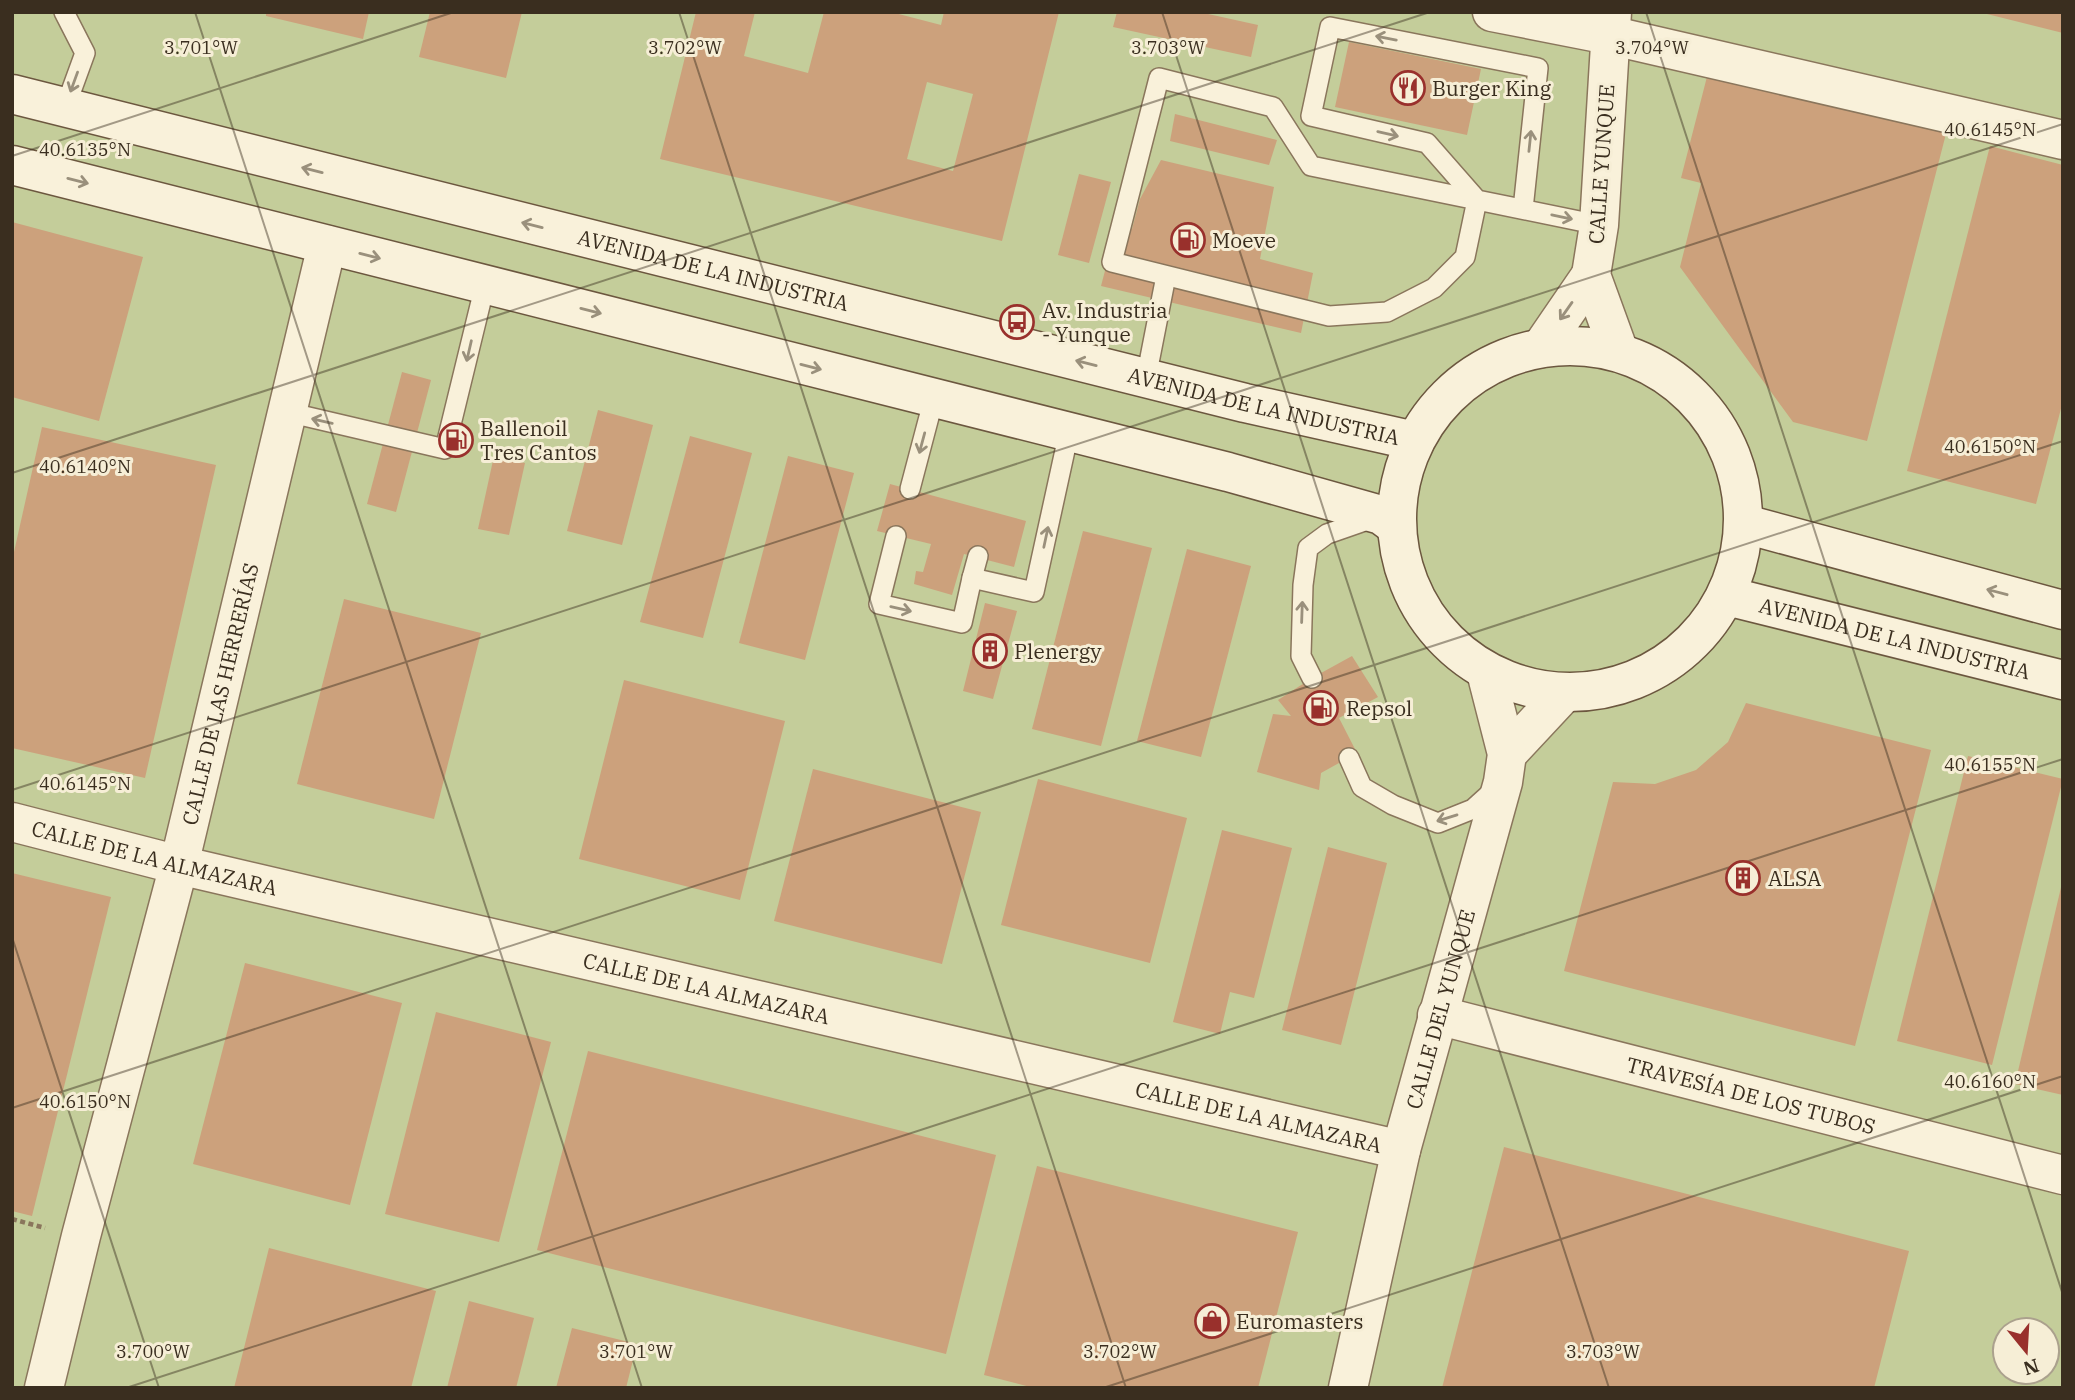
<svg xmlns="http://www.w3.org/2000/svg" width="2075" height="1400" viewBox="0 0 2075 1400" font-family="'IBM Plex Serif',serif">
<rect width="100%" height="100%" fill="#eee4c6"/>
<path fill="#c4cd9a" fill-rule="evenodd" d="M12 12H2063V1388H12ZM2005 1330H2047V1372H2005Z"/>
<g fill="#cca17c" fill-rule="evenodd">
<polygon points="266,12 369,12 363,39 266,16"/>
<polygon points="430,12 522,12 506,78 419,57"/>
<path d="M696 12H755L744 56 808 73 824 12H891L941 25 944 12H1059L1002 241 660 159ZM927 82 973 94 953 171 907 159Z"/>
<polygon points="1117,12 1199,12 1258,25 1251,57 1113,27"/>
<polygon points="1983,12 2063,12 2063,33 1983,13"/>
<polygon points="1349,42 1481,69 1467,135 1335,107"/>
<polygon points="1710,65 1948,126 1867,441 1793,422 1680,267 1701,183 1681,178"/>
<polygon points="1175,114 1277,140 1269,165 1170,141"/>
<polygon points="1990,146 2063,165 2063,401 2036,504 1907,471"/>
<polygon points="1161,160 1274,187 1260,259 1313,273 1301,333 1101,286 1117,225 1132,229 1140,199"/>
<polygon points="1079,174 1111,182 1089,263 1058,255"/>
<polygon points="12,222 143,257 99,421 12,397"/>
<polygon points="402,372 431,380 396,512 367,504"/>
<polygon points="598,410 653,425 622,545 567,531"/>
<polygon points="42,427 216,465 145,778 12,748 12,561"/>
<polygon points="690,436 752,453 703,638 640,622"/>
<polygon points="494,456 525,463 509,535 478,529"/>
<polygon points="788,456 854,473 805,660 739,643"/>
<polygon points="890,484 1026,521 1014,567 964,554 952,595 914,584 916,571 923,572 931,544 877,531"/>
<polygon points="1083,531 1152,548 1101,746 1032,729"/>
<polygon points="1187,549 1251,566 1201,757 1137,741"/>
<polygon points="344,599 481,633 434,819 297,784"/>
<polygon points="985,603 1017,611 993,699 963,691"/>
<polygon points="1352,656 1378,697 1339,718 1357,753 1321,773 1319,790 1257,772 1273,714 1291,716 1278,700 1312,678"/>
<polygon points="624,680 785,721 740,900 579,859"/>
<polygon points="1746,703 1931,750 1855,1046 1564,971 1613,782 1655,784 1696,770 1728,742"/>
<polygon points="1968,756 2063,779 1992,1065 1897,1041"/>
<polygon points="813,769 981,812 942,964 774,921"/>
<polygon points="1038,779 1187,818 1150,963 1001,925"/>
<polygon points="1222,830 1292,848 1254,998 1230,992 1220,1034 1173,1022"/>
<polygon points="1328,847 1387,863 1341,1045 1282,1030"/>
<polygon points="12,873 111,897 32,1216 12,1211"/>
<polygon points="2062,883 2063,883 2063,1095 2015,1084"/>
<polygon points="245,963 402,1003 350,1205 193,1164"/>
<polygon points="436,1012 551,1042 499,1242 385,1214"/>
<polygon points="588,1051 996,1155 946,1354 537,1250"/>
<polygon points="1504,1147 1909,1251 1874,1388 1442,1388"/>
<polygon points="1037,1166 1298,1232 1258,1388 1034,1388 984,1375"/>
<polygon points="269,1248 436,1291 411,1388 234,1388"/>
<polygon points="469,1301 534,1318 516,1388 447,1388"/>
<polygon points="572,1328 637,1344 626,1388 556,1388"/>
</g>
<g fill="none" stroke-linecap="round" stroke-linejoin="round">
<g stroke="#8a765c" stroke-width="22">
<g id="lane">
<polyline points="64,12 85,53 65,108"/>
<polygon points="1159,78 1273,107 1311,166 1477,200 1465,257 1434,288 1387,312 1329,316 1112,262"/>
<polyline points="1523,209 1538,68 1330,27 1311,116 1427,143 1477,200 1599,225"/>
<polyline points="1146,378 1166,276"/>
<polyline points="287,412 445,449 485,285"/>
<polyline points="910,489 934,398"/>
<polyline points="896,536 879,604 962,623 972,578 1034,592 1069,432"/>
<polyline points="972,578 978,556"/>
<polyline points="1312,678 1301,656 1303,585 1308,548 1327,534 1373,518"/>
<polyline points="1349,758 1362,787 1393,805 1438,823 1473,809 1494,790"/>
</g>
</g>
<g stroke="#8a765c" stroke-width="41">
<g id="street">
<polyline points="1492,12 1609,35 2063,140"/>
<polyline points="1612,12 1599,225 1591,275 1619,352"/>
<polyline points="1541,348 1591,275"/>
<polyline points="1507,754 1564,693"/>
<path id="s1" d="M12 822 179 865 1401 1150"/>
<path id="s2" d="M1437 1015 2063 1175"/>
<path id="s3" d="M44 1388 81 1236 179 865 327 245"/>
<path id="s4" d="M1348 1388 1401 1150 1503 782 1507 754 1486 672"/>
</g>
</g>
<g stroke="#6c573f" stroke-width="41">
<g id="secondary">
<path id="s5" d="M12 94 1245 403 1415 441"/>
<polyline points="12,165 1228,472 1381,515 1396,526"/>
<circle cx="1570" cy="519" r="173"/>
<polyline points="1745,524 2063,610"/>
<path id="s6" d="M1727 596 2063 680"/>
</g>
</g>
<polyline stroke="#8a765c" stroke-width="4.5" stroke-dasharray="5 3.5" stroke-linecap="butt" points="12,1219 45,1228"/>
<use href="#lane" stroke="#f9f1da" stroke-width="19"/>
<use href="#street" stroke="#f9f1da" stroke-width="38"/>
<use href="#secondary" stroke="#f9f1da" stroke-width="38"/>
</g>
<defs><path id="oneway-shaft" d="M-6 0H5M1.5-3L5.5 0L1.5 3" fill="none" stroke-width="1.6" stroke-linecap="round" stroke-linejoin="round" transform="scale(1.75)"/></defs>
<g stroke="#9a907c">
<use href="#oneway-shaft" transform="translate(1386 38) rotate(-169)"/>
<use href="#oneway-shaft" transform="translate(74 82) rotate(110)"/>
<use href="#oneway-shaft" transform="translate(1388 134) rotate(13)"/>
<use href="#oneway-shaft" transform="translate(1530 141) rotate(-84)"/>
<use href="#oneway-shaft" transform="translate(312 170) rotate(-166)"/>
<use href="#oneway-shaft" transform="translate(78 181) rotate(14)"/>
<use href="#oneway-shaft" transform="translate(1562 217) rotate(12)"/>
<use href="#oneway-shaft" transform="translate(532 225) rotate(-166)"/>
<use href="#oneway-shaft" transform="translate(370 256) rotate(14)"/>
<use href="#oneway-shaft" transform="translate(591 311) rotate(14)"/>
<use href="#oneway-shaft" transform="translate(1566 311) rotate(125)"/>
<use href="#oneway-shaft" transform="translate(469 351) rotate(103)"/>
<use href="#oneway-shaft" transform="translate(1086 363) rotate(-166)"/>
<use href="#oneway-shaft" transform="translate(811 367) rotate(14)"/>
<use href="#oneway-shaft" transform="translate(322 421) rotate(-167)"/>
<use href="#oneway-shaft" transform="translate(922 443) rotate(105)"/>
<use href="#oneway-shaft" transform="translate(1046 537) rotate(-78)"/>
<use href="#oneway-shaft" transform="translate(1997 592) rotate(-165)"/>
<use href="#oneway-shaft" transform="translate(901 609) rotate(13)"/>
<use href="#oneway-shaft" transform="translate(1302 612) rotate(-88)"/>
<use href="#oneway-shaft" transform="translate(1447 818) rotate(163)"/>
</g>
<path fill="none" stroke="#3a2e1f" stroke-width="2" stroke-opacity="0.45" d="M195 12 642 1388M679 12 1126 1388M1162 12 1609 1388M1646 12 2063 1295M12 156 454 12M12 473 1430 12M12 790 2063 124M12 937 159 1388M12 1108 2063 441M126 1388 2063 759M1103 1388 2063 1076"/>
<defs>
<g id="restaurant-ring" transform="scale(1.75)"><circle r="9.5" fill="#f6eed6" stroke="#99302c" stroke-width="1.5"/><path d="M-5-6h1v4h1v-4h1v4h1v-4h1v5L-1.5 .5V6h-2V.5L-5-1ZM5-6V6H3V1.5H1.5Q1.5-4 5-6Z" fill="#99302c"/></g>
<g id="fuel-ring" transform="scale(1.75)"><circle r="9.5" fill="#f6eed6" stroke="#99302c" stroke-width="1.5"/><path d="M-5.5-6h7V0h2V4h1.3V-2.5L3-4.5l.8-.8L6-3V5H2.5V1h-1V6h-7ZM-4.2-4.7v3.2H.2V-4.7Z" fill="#99302c"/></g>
<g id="bus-ring" transform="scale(1.75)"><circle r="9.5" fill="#f6eed6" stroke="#99302c" stroke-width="1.5"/><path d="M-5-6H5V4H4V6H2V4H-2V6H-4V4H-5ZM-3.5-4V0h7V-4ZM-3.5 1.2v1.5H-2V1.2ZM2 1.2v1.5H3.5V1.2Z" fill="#99302c"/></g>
<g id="building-ring" transform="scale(1.75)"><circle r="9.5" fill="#f6eed6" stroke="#99302c" stroke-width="1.5"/><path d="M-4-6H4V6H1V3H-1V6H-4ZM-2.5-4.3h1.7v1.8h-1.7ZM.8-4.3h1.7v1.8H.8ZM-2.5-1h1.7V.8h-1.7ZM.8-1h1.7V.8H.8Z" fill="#99302c"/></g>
<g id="shop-ring" transform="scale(1.75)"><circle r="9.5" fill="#f6eed6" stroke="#99302c" stroke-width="1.5"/><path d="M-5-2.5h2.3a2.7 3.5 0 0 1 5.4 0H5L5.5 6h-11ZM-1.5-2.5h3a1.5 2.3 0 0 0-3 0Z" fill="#99302c"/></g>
</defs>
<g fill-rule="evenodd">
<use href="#restaurant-ring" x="1408" y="88"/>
<use href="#fuel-ring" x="1188" y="240"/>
<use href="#bus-ring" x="1017" y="322"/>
<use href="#fuel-ring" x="456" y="440"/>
<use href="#building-ring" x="990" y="651"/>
<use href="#fuel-ring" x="1321" y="708"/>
<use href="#building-ring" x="1743" y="878"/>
<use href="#shop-ring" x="1212" y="1321"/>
</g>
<g text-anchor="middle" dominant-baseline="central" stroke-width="6" stroke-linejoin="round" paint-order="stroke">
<g font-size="21" fill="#3a2e1f" stroke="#f6eed6" text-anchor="start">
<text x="1432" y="88">Burger King</text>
<text x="1212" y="240">Moeve</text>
<text x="1042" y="310">Av. Industria<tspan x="1042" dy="24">- Yunque</tspan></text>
<text x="480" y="428">Ballenoil<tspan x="480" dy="24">Tres Cantos</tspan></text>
<text x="1014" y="651">Plenergy</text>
<text x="1346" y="708">Repsol</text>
<text x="1768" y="878">ALSA</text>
<text x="1236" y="1321">Euromasters</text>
</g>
<g font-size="21" fill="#3a2e1f" stroke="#f6eed6">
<text transform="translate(1601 164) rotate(-86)">CALLE YUNQUE</text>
<text stroke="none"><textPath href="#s5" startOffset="723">AVENIDA DE LA INDUSTRIA</textPath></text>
<text stroke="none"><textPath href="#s5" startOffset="1290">AVENIDA DE LA INDUSTRIA</textPath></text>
<text stroke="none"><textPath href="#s6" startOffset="173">AVENIDA DE LA INDUSTRIA</textPath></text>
<text stroke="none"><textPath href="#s3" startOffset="716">CALLE DE LAS HERRERÍAS</textPath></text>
<text stroke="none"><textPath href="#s1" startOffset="147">CALLE DE LA ALMAZARA</textPath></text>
<text stroke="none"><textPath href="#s1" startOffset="714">CALLE DE LA ALMAZARA</textPath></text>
<text stroke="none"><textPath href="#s4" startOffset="390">CALLE DEL YUNQUE</textPath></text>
<text stroke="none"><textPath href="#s2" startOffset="324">TRAVESÍA DE LOS TUBOS</textPath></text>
<text stroke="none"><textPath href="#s1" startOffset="1281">CALLE DE LA ALMAZARA</textPath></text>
</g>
</g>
<g font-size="18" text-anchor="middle" fill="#3a2e1f" stroke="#f6eed6" stroke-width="6" stroke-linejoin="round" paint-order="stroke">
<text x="201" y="54">3.701°W</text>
<text x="685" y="54">3.702°W</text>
<text x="1168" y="54">3.703°W</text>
<text x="1652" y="54">3.704°W</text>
<text x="1990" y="136">40.6145°N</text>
<text x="85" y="156">40.6135°N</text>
<text x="1990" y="453">40.6150°N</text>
<text x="85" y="473">40.6140°N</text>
<text x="1990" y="771">40.6155°N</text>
<text x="85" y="790">40.6145°N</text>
<text x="1990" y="1088">40.6160°N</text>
<text x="85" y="1108">40.6150°N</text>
<text x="153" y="1358">3.700°W</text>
<text x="636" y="1358">3.701°W</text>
<text x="1120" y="1358">3.702°W</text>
<text x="1603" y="1358">3.703°W</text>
</g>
<rect width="2075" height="1400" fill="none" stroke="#3a2e1f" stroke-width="28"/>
<g transform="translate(2026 1351) rotate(162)"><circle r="33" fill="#f6eed6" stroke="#aba18d" stroke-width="2"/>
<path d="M0-5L12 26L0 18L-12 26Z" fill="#99302c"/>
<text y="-10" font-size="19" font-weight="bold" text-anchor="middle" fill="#3a2e1f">N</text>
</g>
</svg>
